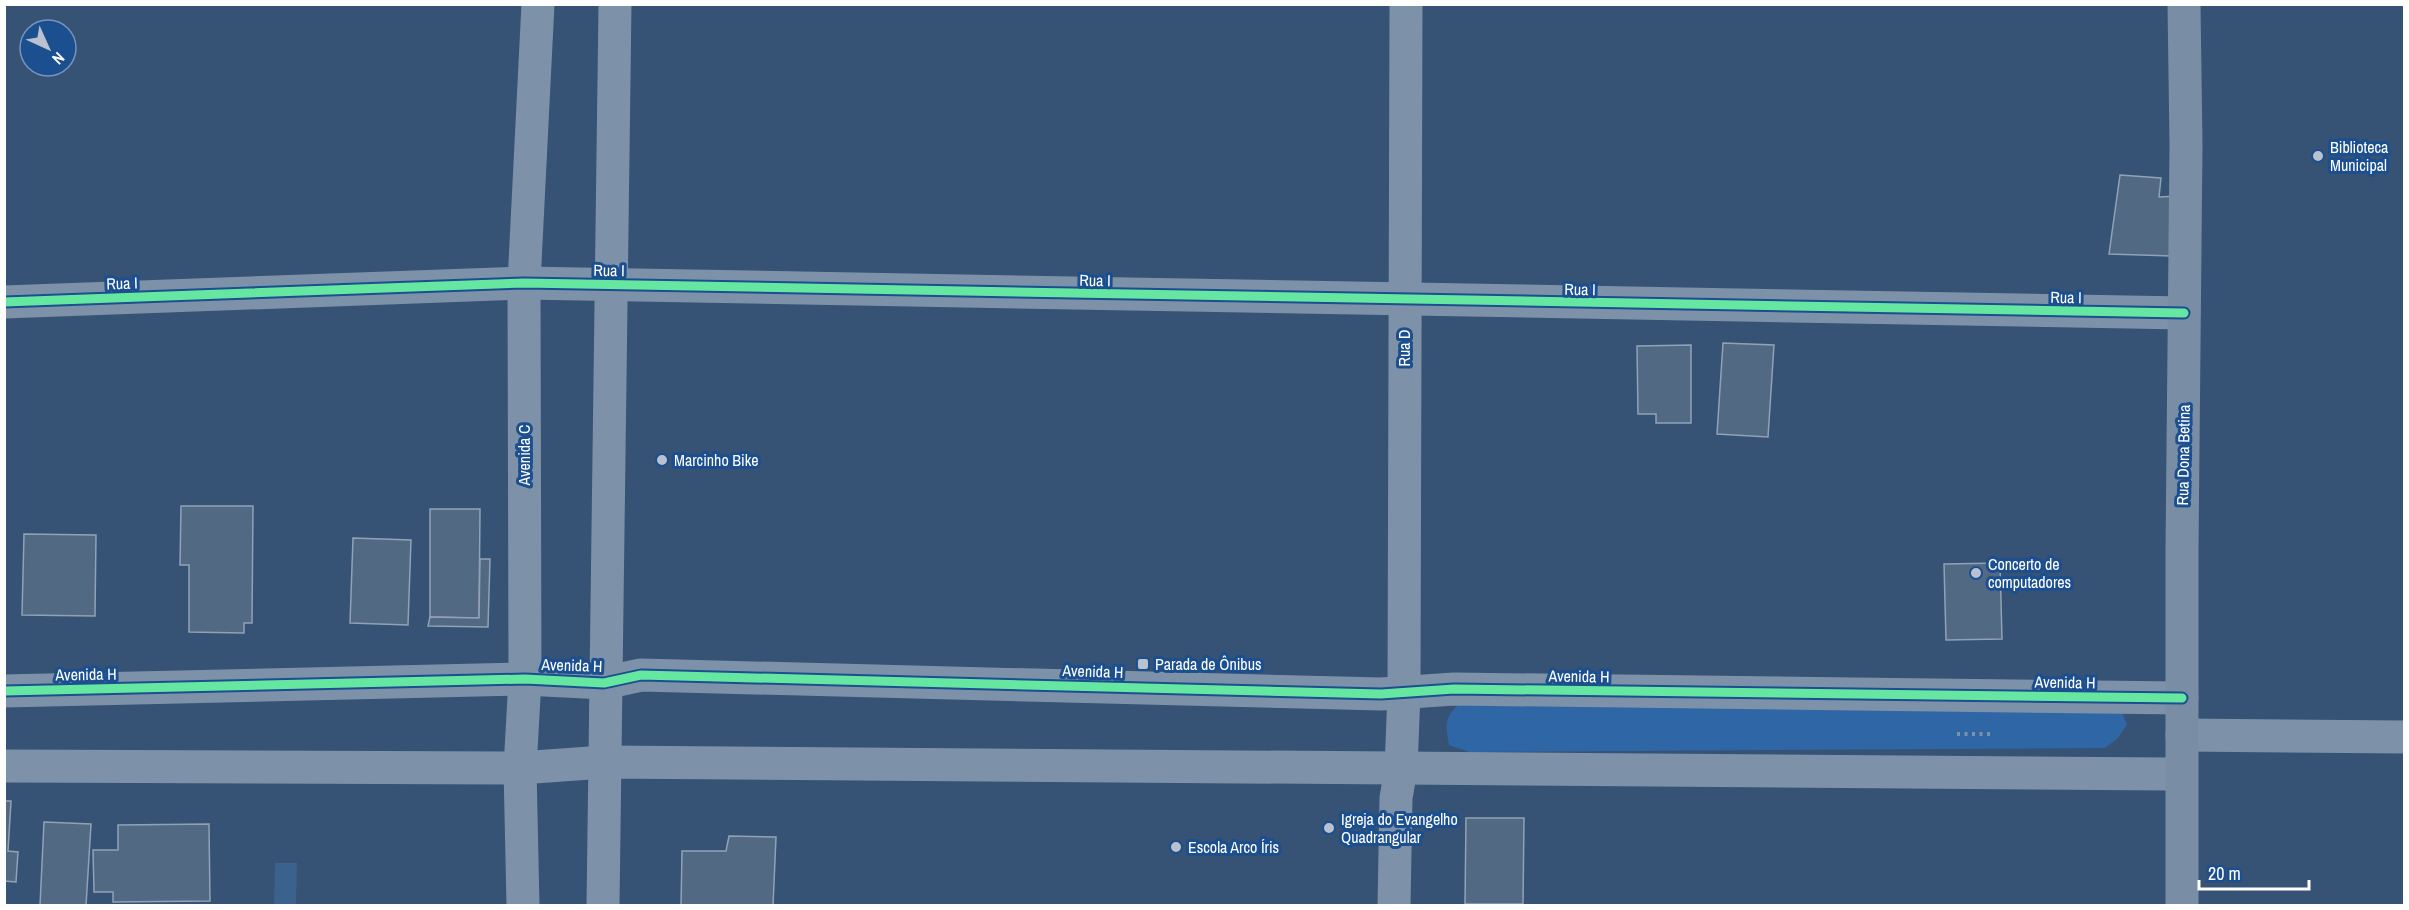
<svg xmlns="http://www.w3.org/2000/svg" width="2409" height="910" viewBox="0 0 2409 910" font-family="'Archivo Narrow',sans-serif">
<rect width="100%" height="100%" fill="#365274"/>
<path fill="#2f66a5" d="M1461 702 2122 712 2127 725 2117 739 2105 748 1469 752 1449 745C1445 723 1444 718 1461 702Z"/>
<polygon fill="#3b618d" points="275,863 297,863 296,905 274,905"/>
<g fill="#526984" stroke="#92a2b6" stroke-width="1.5">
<polygon points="2120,175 2161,178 2159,197 2177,196 2172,256 2109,254"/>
<polygon points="1723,343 1774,345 1768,437 1717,434"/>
<polygon points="1691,345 1691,423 1656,423 1656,414 1638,414 1637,346"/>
<polygon points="181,506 253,506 252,623 244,623 244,633 189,632 189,565 180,565"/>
<polygon points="430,509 480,509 479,618 430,617"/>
<polygon points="24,534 96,535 95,616 22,615"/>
<polygon points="353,538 411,540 408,625 350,623"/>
<polygon points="480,559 490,559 488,627 428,626 430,617 479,618"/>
<polygon points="2000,563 2002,639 1946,640 1944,564"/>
<polygon points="4,801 11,801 8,851 18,852 16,882 4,881"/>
<polygon points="1466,818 1524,818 1523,904 1465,904"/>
<polygon points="44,822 91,824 86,906 40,905"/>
<polygon points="209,824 210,901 113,902 113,892 94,892 93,850 118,850 118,825"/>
<polygon points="729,836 776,837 773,906 681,906 682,851 726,851"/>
</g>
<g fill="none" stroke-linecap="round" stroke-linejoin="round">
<polyline stroke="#7d92a8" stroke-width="4" stroke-dasharray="3 4.5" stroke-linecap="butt" points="1957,734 1994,734"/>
<g stroke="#7d92a8" stroke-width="33">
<polyline points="4,302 524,283 2184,313"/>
<polyline points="4,691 525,679 604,683 641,675 1381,694 1454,689 2182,698"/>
<polyline points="2182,735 2404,737"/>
<polyline points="4,766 520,768 604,762 2167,774 2181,772"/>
<polyline points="523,906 520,768 525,679 524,283 538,4"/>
<polyline points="603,906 615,4"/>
<polyline points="1394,906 1396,798 1401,769 1404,692 1406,4"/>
</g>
<polyline stroke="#798da4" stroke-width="33" points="2182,906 2182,551 2186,145 2184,4"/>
<g stroke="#1b4f8f" stroke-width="13">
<g id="cycleway">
<polyline points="4,302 524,283 2184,313"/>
<polyline points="4,691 525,679 604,683 641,675 1381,694 1454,689 2182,698"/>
</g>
</g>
<use href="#cycleway" stroke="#66e7a1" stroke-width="9"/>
</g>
<g fill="#b9c2ce" stroke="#1b4f8f" stroke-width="2">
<circle cx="2318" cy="156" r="6"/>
<circle cx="662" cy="460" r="6"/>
<circle cx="1976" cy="573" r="6"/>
<rect x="1137" y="658" width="12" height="12" rx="3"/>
<circle cx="1329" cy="828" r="6"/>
<circle cx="1176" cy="847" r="6"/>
</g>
<g text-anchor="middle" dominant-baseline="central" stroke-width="6" stroke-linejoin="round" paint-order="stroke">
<g font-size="16" fill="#fff" stroke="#1b4f8f" text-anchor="start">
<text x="2330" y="147">Biblioteca<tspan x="2330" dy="18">Municipal</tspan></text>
<text x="674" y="460">Marcinho Bike</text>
<text x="1988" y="564">Concerto de<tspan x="1988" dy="18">computadores</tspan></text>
<text x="1155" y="664">Parada de Ônibus</text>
<text x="1341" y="819">Igreja do Evangelho<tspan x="1341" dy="18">Quadrangular</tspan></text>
<text x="1188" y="847">Escola Arco Íris</text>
</g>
<g font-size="16" fill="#fff" stroke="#1b4f8f">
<text transform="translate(609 270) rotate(1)">Rua I</text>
<text transform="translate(1095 280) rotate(1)">Rua I</text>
<text transform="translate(122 283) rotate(-2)">Rua I</text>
<text transform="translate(1580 289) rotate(1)">Rua I</text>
<text transform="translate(2066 297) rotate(1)">Rua I</text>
<text transform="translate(1404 348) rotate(-90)">Rua D</text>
<text transform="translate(524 455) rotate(-90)">Avenida C</text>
<text transform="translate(2183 455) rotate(-89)">Rua Dona Betina</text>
<text transform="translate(572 665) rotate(2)">Avenida H</text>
<text transform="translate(1093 671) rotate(2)">Avenida H</text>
<text transform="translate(86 674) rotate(-1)">Avenida H</text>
<text transform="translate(1579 676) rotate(1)">Avenida H</text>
<text transform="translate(2065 682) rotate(1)">Avenida H</text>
</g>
</g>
<rect width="2409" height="910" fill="none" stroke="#ffffff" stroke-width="12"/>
<g transform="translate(48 48) rotate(135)"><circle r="28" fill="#1b4f8f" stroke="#7695bc" stroke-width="1.5"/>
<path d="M0-4.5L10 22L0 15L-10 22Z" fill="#b9c2ce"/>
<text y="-9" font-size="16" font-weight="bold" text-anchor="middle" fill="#ffffff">N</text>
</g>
<path d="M2199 880v9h110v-9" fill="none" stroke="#ffffff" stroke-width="3"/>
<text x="2208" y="880" font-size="18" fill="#ffffff" stroke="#1b4f8f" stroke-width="4.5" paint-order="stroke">20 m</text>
</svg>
